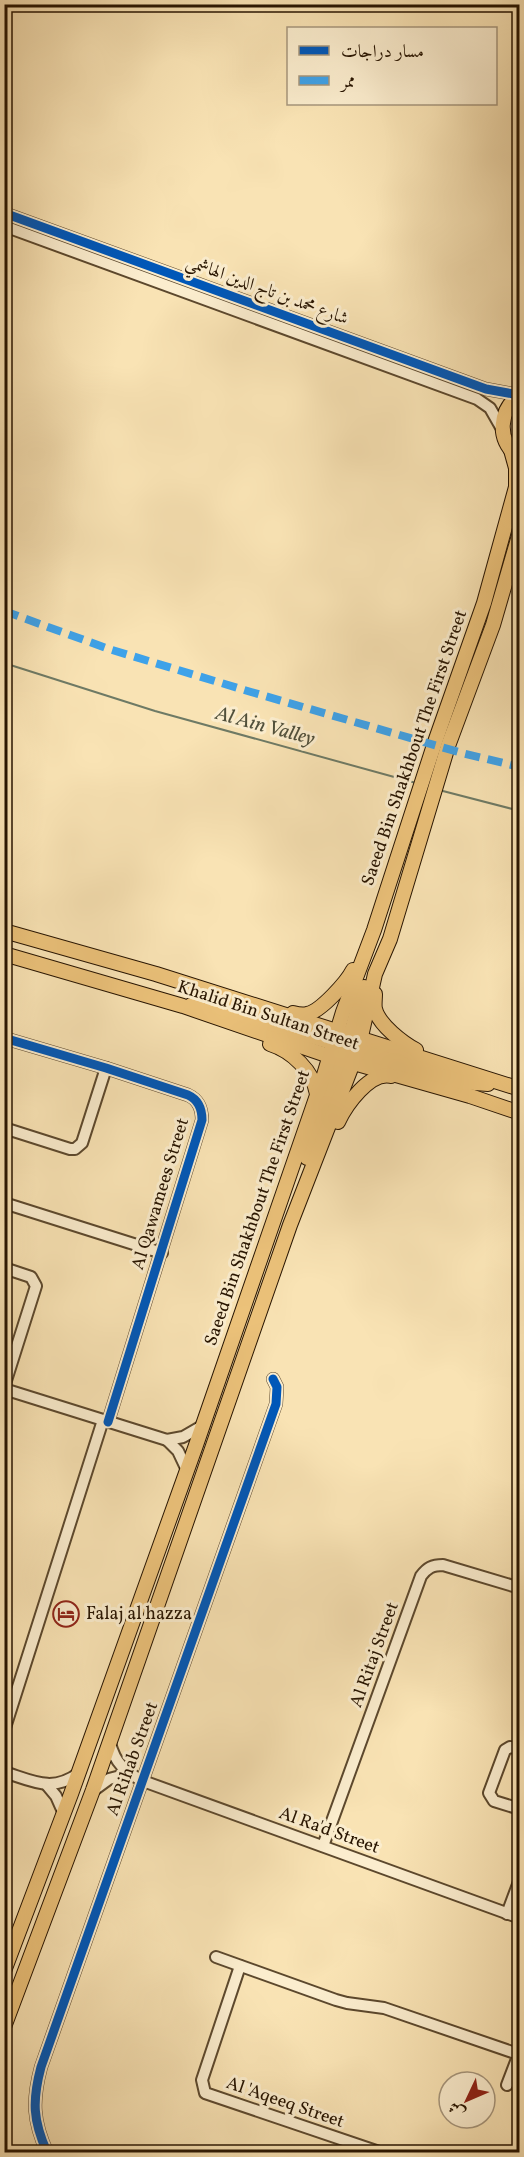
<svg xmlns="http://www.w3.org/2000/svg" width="524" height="2157" viewBox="0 0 524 2157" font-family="Vollkorn,Amiri,serif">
<rect width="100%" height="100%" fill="#f9e3b4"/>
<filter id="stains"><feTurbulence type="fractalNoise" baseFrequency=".00333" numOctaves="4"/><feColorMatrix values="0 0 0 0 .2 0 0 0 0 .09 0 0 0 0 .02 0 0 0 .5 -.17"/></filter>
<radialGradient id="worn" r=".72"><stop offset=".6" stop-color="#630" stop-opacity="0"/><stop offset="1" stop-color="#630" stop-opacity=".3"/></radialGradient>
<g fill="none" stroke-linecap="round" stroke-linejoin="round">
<g stroke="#6e7a65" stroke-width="2">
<polyline points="4,663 155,711 416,783"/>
<polyline points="439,790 520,811"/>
</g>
<g stroke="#5c482d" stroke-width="14">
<g id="minor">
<polyline points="4,213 486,389 519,395"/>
<polyline points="4,226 477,399 490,408 502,429"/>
<path d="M4 1038 106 1068 188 1095C199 1100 202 1109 202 1120L108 1422"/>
<polyline points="4,1128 70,1149 75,1149 82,1143 106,1068"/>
<polyline points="4,1203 162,1253"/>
<polyline points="4,1268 31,1277 36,1286 4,1387"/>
<polyline points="4,1389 167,1440 183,1437 202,1426"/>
<polyline points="167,1440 178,1451 187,1470"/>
<polyline points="4,1731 103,1420"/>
<path d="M110 1743C115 1763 125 1772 143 1781L520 1918"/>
<polyline points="520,1749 510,1747 505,1750 489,1793 494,1801 520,1809"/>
<path d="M4 1772C33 1781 52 1793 79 1773"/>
<polyline points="46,1784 56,1796 64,1814"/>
<polyline points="94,1790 109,1779 128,1774"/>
<path d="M323 1846 421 1576C427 1568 432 1565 443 1565L520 1588"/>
<polyline points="507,1914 520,1879"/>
<polyline points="216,1957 336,2000 347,2003 384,2008 518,2054"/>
<polyline points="240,1966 202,2080 205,2093 379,2152"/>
<polyline points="507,2085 520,2051"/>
<path d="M47 2152C33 2121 32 2101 41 2067L276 1404 277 1387 273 1379"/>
</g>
</g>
<g stroke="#271400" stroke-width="16">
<g id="major">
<path d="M517 456C497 439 498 411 520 395"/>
<polyline points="4,931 156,974 520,1089"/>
<polyline points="4,954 183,1006 329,1056 470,1096 520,1113"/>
<path d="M375 994C375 999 374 1005 375 1009 379 1025 403 1043 416 1050"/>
<polyline points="191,1005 210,1005 340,1045"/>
<path d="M293 1013C297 1014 303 1015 307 1014 320 1012 347 982 353 970"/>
<polyline points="348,1043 364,987"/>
<path d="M270 1044C292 1051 313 1071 317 1094"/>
<polyline points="350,1048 462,1082 488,1084"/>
<path d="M338 1122C346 1105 370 1071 391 1076"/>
<polyline points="307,1158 347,1047 337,1032"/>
<polyline points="4,1971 71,1794 195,1448 324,1075 343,1012 374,930 435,742 484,603 516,487 516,468 511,450"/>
<polyline points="4,2027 93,1790 290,1225 358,1050 375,974 390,939 448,746 493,625 520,532"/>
<polyline points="4,2152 5,2152"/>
</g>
</g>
<use href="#minor" stroke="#fbedce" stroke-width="10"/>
<use href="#major" stroke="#ecc27a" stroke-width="14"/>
<polyline stroke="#3ea2e9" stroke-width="8" stroke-dasharray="15 8" stroke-linecap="butt" points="4,611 109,649 251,692 462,753 520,767"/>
<g stroke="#fbedce" stroke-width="13">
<g id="cycleway">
<polyline points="4,213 486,389 519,395"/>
<path d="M4 1038 106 1068 188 1095C199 1100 202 1109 202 1120L108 1422"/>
<path d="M47 2152C33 2121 32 2101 41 2067L276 1404 277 1387 273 1379"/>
</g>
</g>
<use href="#cycleway" stroke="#0057b8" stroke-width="9"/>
</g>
<defs>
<g id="hotel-ring" transform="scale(1.35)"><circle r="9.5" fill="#fbedce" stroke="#8f2418" stroke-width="1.5"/><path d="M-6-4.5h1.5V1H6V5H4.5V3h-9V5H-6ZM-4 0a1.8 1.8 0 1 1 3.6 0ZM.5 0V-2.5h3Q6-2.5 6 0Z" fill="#8f2418"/></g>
</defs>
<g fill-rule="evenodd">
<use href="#hotel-ring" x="66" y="1614"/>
</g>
<g text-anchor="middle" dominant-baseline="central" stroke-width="6" stroke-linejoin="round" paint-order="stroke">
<g font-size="18" fill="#271400" stroke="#fbedce">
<text transform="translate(267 291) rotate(20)">شارع محمد بن تاج الدين الهاشمي</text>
<text transform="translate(415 748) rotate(-71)">Saeed Bin Shakhbout The First Street</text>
<text transform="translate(268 1016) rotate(18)">Khalid Bin Sultan Street</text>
<text transform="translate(161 1194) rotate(-73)">Al Qawamees Street</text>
<text transform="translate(258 1208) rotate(-71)">Saeed Bin Shakhbout The First Street</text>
<text transform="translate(375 1655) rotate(-70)">Al Ritaj Street</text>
<text transform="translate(133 1759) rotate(-70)">Al Rihab Street</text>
<text transform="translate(329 1831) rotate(20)">Al Ra'd Street</text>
<text transform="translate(285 2103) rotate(19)">Al 'Aqeeq Street</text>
</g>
<g font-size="18" fill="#271400" stroke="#fbedce" text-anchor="start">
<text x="86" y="1614">Falaj al hazza</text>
</g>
<g font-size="20" font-style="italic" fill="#51503b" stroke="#fbedce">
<text transform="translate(265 727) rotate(15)">Al Ain Valley</text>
</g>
</g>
<rect width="524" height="2157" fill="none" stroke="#f9e3b4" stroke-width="24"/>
<rect x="6" y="6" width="512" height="2145" fill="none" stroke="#271400" stroke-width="3"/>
<rect x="12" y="12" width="500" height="2133" fill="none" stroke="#271400" stroke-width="1.5"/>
<rect x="287" y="27" width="210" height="78" fill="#fbedce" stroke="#a6967c" stroke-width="1.5"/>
<rect x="299" y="46" width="30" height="9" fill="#0057b8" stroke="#a6967c" stroke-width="1.5"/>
<text x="341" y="57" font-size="18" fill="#271400">مسار دراجات</text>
<rect x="299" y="76" width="30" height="9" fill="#3ea2e9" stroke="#a6967c" stroke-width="1.5"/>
<text x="341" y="87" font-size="18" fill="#271400">ممر</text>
<g transform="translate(467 2100) rotate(226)"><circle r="28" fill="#fbedce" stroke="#a6967c" stroke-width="1.5"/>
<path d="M0-4.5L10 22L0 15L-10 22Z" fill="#8f2418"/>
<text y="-9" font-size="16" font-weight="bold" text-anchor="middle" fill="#271400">ش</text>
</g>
<rect width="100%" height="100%" filter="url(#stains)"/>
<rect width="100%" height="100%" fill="url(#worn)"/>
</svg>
